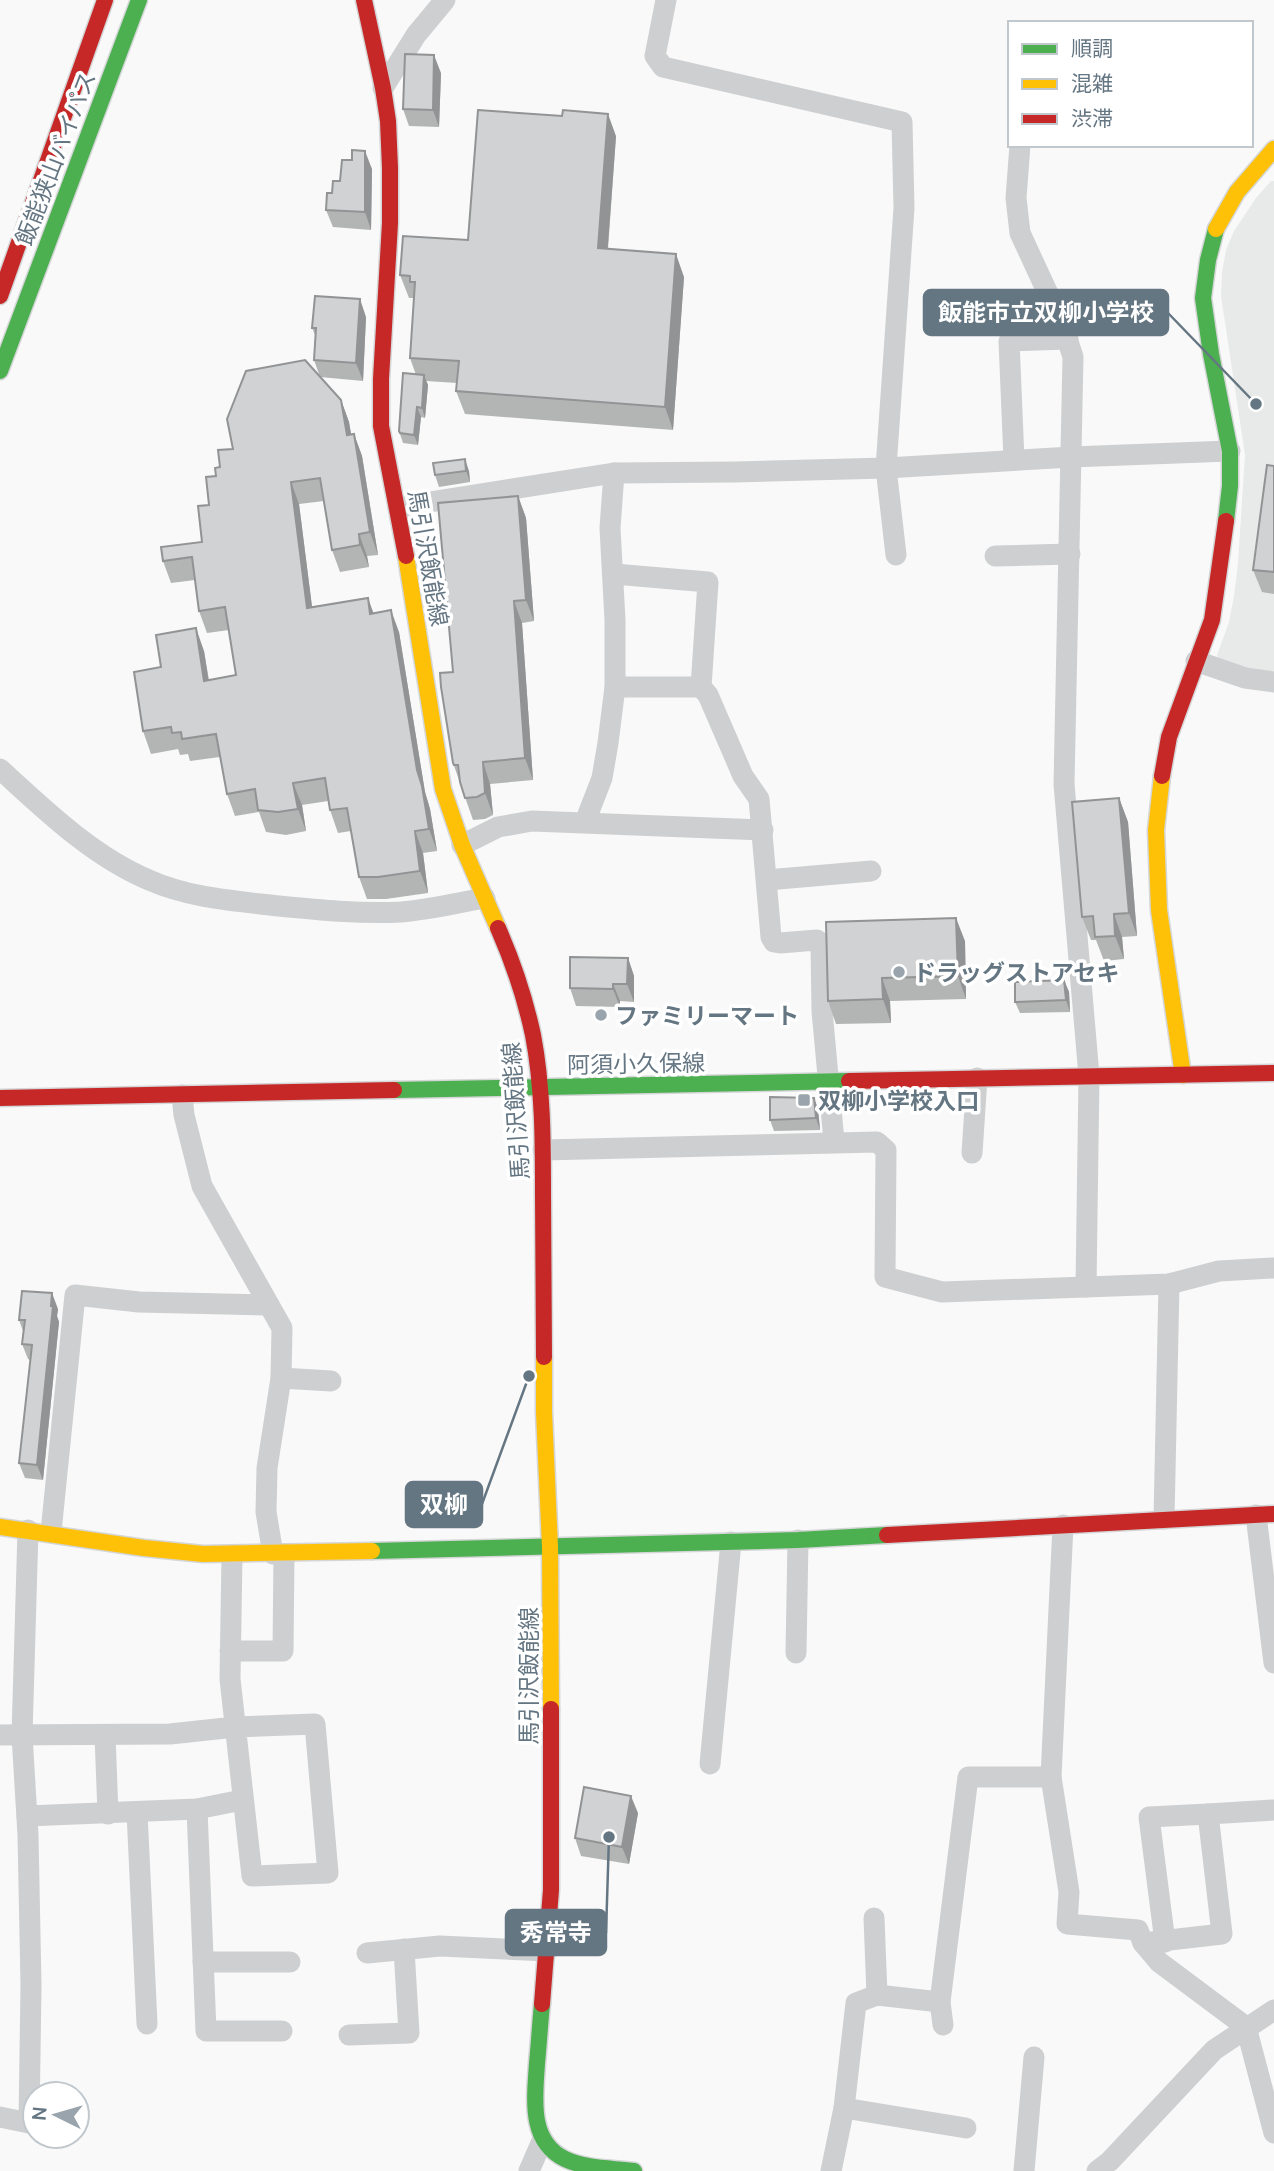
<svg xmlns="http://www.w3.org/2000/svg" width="1274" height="2171" viewBox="0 0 1274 2171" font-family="Manrope,'Noto Sans JP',sans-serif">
<rect width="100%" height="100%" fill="#f9f9f9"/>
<polygon fill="#e8e9e9" points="1271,181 1274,181 1274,677 1219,662 1217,655 1229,622 1234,596 1238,563 1245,455 1221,296 1222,273 1226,250 1234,231 1256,198"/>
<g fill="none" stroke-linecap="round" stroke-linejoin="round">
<g stroke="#d5d6d7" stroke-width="19">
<g id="fast">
<polyline points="1216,229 1208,260 1203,298 1211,354 1230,451 1230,486 1226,521"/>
<polyline points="0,371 139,0"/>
<polyline points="394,1090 849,1081"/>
<polyline points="372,1551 798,1540 887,1535"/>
<path d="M542 2004C540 2024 539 2043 537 2063 535 2097 528 2141 565 2159 586 2169 612 2168 634 2171"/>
</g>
</g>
<g stroke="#d5d6d7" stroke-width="19">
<g id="slow">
<polyline points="1216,229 1237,192 1274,149"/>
<polyline points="406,556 443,789 462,845 498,928"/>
<polyline points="1162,776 1156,830 1159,910 1183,1075"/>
<polyline points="544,1357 544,1412 550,1547 551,1709"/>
<polyline points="0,1527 144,1548 203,1554 372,1551"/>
</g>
</g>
<g stroke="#d5d6d7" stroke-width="19">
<g id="jam">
<polyline points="364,0 383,88 388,121 390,168 390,223 381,379 381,426 406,556"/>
<polyline points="0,296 105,0"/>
<polyline points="1162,776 1169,737 1212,620 1226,521"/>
<path d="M498 928C513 962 525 998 533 1035 543 1087 543 1142 543 1195 543 1249 544 1303 544 1357"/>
<polyline points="849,1081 1274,1073"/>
<polyline points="0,1098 394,1090"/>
<polyline points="887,1535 1274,1514"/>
<polyline points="542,2004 551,1890 551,1709"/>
</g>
</g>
<g stroke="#cecfd0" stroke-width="21">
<polyline points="666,0 655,56 663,67 902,122 904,208 886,468 896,555"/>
<polyline points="383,88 416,35 445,0"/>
<polyline points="1020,145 1016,198 1020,233 1063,326 1073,357 1064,784 1089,1076 1086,1287"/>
<polyline points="1014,460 1009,341 1068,339"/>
<polyline points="398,507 614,473 734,472 886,468 1071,457 1230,451"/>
<polyline points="995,556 1070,554"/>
<polyline points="614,574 708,582 701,687 708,695 743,776 759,799 771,937 774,942 780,943 817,940 821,944 822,1011 834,1141"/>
<polyline points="1196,661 1245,678 1274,682"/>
<polyline points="615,687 701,687"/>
<path d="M0 769C45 810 92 856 149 880 189 898 235 901 279 906 319 910 360 914 401 912 428 910 457 903 485 898"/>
<polyline points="585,822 602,778 608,743 615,687 615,620 610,528 614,473"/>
<polyline points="462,845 498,827 532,821 763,830"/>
<polyline points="767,880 871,871"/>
<polyline points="182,1095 184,1115 202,1186 282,1328 281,1378 267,1468 266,1512 273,1554"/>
<polyline points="543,1150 877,1142 886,1150 885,1277 942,1292 1169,1284 1219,1271 1274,1268"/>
<polyline points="972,1153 977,1078"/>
<polyline points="281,1378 331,1381"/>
<polyline points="1256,1515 1274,1663"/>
<polyline points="1164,1519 1169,1284"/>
<polyline points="1063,1525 1051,1777 1069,1892 1067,1924 1138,1930 1143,1943 1159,1962 1246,2027 1274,2133"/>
<polyline points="51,1532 75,1295 139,1302 269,1305"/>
<polyline points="230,1651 283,1651 284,1554"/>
<polyline points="796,1653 798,1540"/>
<polyline points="0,1735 170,1734 235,1727 315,1724 328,1873 252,1876 230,1679 232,1555"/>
<polyline points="105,1735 108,1814"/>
<polyline points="710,1764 731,1542"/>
<polyline points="197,1809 206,2031 282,2031"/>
<polyline points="137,1812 147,2024"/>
<polyline points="27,1816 197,1809 242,1800"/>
<polyline points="874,1918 877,1995"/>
<polyline points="1165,1942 1149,1817 1208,1814"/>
<polyline points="1143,1943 1222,1934 1208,1814 1274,1810"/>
<polyline points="367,1953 440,1946 547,1951"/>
<polyline points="203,1962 290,1962"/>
<polyline points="940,2002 943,2025"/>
<polyline points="349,2035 409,2033 404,1949"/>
<polyline points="844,2108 966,2128"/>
<polyline points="0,2117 29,2123 31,1985 28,1835 22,1735 28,1530"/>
<polyline points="529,2171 542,2141"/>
<polyline points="831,2171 844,2108 856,2003 877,1995 940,2002 968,1777 1051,1777"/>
<polyline points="1024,2171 1034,2057"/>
<polyline points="1097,2171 1110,2161 1214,2050 1274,2010"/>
</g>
<use href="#fast" stroke="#4caf50" stroke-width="16"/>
<use href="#slow" stroke="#ffc107" stroke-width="16"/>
<use href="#jam" stroke="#c62828" stroke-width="16"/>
</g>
<g fill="#b3b5b5">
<polygon points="441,73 439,127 409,126 403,109"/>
<polygon points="616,136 608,249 684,277 673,430 465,414 456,391 457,383 426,381 428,385 425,418 421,417 418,445 403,443 399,431 416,375 410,358 414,298 409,298 400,275 468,240"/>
<polygon points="372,169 371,230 333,227 326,210 332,193 340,181"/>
<polygon points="366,317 363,381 320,377 341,400 349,422 351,434 354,434 362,456 378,555 367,556 369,567 340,572 332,550 324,501 299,504 312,607 373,613 399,632 425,792 430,809 437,851 423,853 428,893 386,899 367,899 359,877 351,831 338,833 330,810 328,801 302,805 306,831 286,835 266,832 259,812 235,816 227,794 220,757 190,761 188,754 180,755 178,749 151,754 143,731 161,667 204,651 209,680 236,675 229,630 207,633 199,611 195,580 171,583 163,561 202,542 216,476 220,467 233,449 320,377 314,360 316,337 312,328"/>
<polygon points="433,463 469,471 470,482 439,487 435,475"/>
<polygon points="1274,466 1274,594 1262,592 1253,570"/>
<polygon points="518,496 526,518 534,621 522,623 533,780 490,784 493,815 485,819 473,820 453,763 453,672"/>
<polygon points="1119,798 1128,822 1137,936 1122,937 1124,959 1104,961 1096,940 1091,940 1082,917"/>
<polygon points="965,941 966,999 890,1001 891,1023 836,1024 828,1001"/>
<polygon points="628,958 634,976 634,1002 620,1001 620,1007 576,1006 570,988"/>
<polygon points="1064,980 1069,992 1070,1012 1020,1013 1015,1002"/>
<polygon points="814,1098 818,1109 820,1130 774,1131 770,1120"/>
<polygon points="58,1309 57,1316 59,1322 43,1480 25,1478 19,1463 30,1360 28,1359 22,1344 23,1331 19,1320"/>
<polygon points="638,1813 629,1864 581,1856 575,1838"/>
</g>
<g fill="#929394">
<polygon points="434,55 441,73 439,127 433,110"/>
<polygon points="608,114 616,136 606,271 598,248"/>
<polygon points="365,151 372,169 371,230 365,212"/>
<polygon points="676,254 684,277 673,430 665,407"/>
<polygon points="360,299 366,317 363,381 356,363"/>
<polygon points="424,375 428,385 425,418 422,408"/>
<polygon points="341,400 349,422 355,457 347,435"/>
<polygon points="417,407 421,417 418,445 414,435"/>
<polygon points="354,434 362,456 378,555 370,532"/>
<polygon points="465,459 469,471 470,482 466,471"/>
<polygon points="291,482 299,504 315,630 307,608"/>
<polygon points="518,496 526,518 534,621 526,600"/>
<polygon points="359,534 367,556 369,567 360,545"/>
<polygon points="368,598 376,620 370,614"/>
<polygon points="514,601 522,623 533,780 525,758"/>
<polygon points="391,610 399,632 425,792 430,809 437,851 429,829 417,770"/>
<polygon points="196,628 204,651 212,703 204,681"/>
<polygon points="483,762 490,784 493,815 485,793"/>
<polygon points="293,783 302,805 306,831 298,809"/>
<polygon points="1119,798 1128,822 1137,936 1129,913"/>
<polygon points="415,831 423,853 428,893 420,871"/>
<polygon points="1114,914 1122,937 1124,959 1115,936"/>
<polygon points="956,918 965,941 966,999 958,976"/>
<polygon points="628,958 634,976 634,1002 627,984"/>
<polygon points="882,978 890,1001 891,1023 883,999"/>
<polygon points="1064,980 1069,992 1070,1012 1066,1000"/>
<polygon points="613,984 620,1001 620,1007 613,989"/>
<polygon points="814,1098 818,1109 820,1130 816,1118"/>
<polygon points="52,1293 58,1309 57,1316 59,1322 43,1480 37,1465"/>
<polygon points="631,1796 638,1813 629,1864 622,1847"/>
</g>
<g fill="#d0d2d3" stroke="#929394" stroke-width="2">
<polygon points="405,54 434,55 433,110 403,109"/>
<polygon points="478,110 562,116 563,110 608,114 598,248 676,254 665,407 456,391 459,361 410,358 415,282 410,282 410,276 400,275 403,236 468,240"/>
<polygon points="352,150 365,151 365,212 326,210 327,193 332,193 333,181 340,181 342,160 352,160"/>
<polygon points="315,296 360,299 356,363 314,360 316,328 312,328"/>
<polygon points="305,360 341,400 347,435 354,434 370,532 359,534 360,545 332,550 320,478 291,482 307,608 368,598 370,614 391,610 417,770 422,786 429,829 415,831 420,871 378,877 359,877 347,808 330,810 325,778 293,783 298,809 278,812 258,810 255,789 227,794 216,734 182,739 181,732 172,733 171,727 143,731 134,672 161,667 156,635 196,628 204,681 236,675 225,607 199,611 192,557 163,561 161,547 202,542 198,506 209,505 206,477 216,476 215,468 220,467 218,450 233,449 227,419 246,371"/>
<polygon points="403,373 424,375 422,408 417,407 414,435 400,433 399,431"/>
<polygon points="465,459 466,471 435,475 433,463"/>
<polygon points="1267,465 1274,466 1274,572 1253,570"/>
<polygon points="518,496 526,600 514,601 525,758 483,762 485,793 477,797 465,798 460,782 458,765 454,765 453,763 441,687 440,673 453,672 438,503"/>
<polygon points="1119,798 1129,913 1114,914 1115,936 1095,937 1093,916 1082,917 1072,802"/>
<polygon points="956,918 958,976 882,978 883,999 828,1001 826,922"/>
<polygon points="570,957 628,958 627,984 613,984 613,989 570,988"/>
<polygon points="1064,980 1066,1000 1015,1002 1015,982"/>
<polygon points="770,1097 814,1098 816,1118 770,1120"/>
<polygon points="22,1291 52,1293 51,1306 53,1306 37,1465 19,1463 32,1345 22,1344 25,1320 19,1320"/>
<polygon points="584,1787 631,1796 622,1847 575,1838"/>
</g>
<g fill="#99a4ac" stroke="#fff" stroke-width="2.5">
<circle cx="899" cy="972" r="7"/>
<circle cx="601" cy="1015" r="7"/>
<rect x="797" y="1093" width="14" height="14" rx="3.5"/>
</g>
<g text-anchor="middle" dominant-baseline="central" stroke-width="7" stroke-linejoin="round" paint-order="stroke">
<g font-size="23" fill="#657683" stroke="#fff">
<text transform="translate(55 158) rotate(-69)">飯能狭山バイパス</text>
<text transform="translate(429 558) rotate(80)">馬引沢飯能線</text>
<text transform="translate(636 1063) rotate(-1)">阿須小久保線</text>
<text transform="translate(515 1111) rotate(-94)">馬引沢飯能線</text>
<text transform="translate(528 1676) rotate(-90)">馬引沢飯能線</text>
</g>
<g font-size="23" font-weight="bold" fill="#657683" stroke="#fff" text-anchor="start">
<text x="913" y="972">ドラッグストアセキ</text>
<text x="615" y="1015">ファミリーマート</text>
<text x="818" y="1100">双柳小学校入口</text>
</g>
</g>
<path fill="none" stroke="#657683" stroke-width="2.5" d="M1256 404L1168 313M529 1376L482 1504M609 1837L606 1933"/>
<g fill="#657683" stroke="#fff" stroke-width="2.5">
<circle cx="1256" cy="404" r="7"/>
<circle cx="529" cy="1376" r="7"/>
<circle cx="609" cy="1837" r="7"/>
</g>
<g fill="#657683" stroke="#657683" stroke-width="2.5">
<rect x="924" y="290" width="244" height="45" rx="7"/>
<rect x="406" y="1482" width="76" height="45" rx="7"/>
<rect x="506" y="1910" width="100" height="45" rx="7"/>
</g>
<g font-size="24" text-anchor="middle" font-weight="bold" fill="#fff">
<text x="1046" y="321">飯能市立双柳小学校</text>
<text x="444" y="1513">双柳</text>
<text x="556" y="1941">秀常寺</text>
</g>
<rect x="1008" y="21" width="245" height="126" fill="#ffffff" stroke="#c1c8cd" stroke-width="2"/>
<rect x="1022" y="44" width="35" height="10" fill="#4caf50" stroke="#c1c8cd" stroke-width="2"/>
<text x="1071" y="56" font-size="21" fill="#657683">順調</text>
<rect x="1022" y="79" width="35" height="10" fill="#ffc107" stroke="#c1c8cd" stroke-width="2"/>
<text x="1071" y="91" font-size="21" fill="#657683">混雑</text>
<rect x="1022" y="114" width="35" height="10" fill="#c62828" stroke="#c1c8cd" stroke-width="2"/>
<text x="1071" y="126" font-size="21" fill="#657683">渋滞</text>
<g transform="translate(56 2115) rotate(275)"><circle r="33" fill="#ffffff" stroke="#c1c8cd" stroke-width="2"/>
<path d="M0-5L12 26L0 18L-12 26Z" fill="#99a4ac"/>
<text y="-10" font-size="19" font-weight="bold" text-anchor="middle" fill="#657683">N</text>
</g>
</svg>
